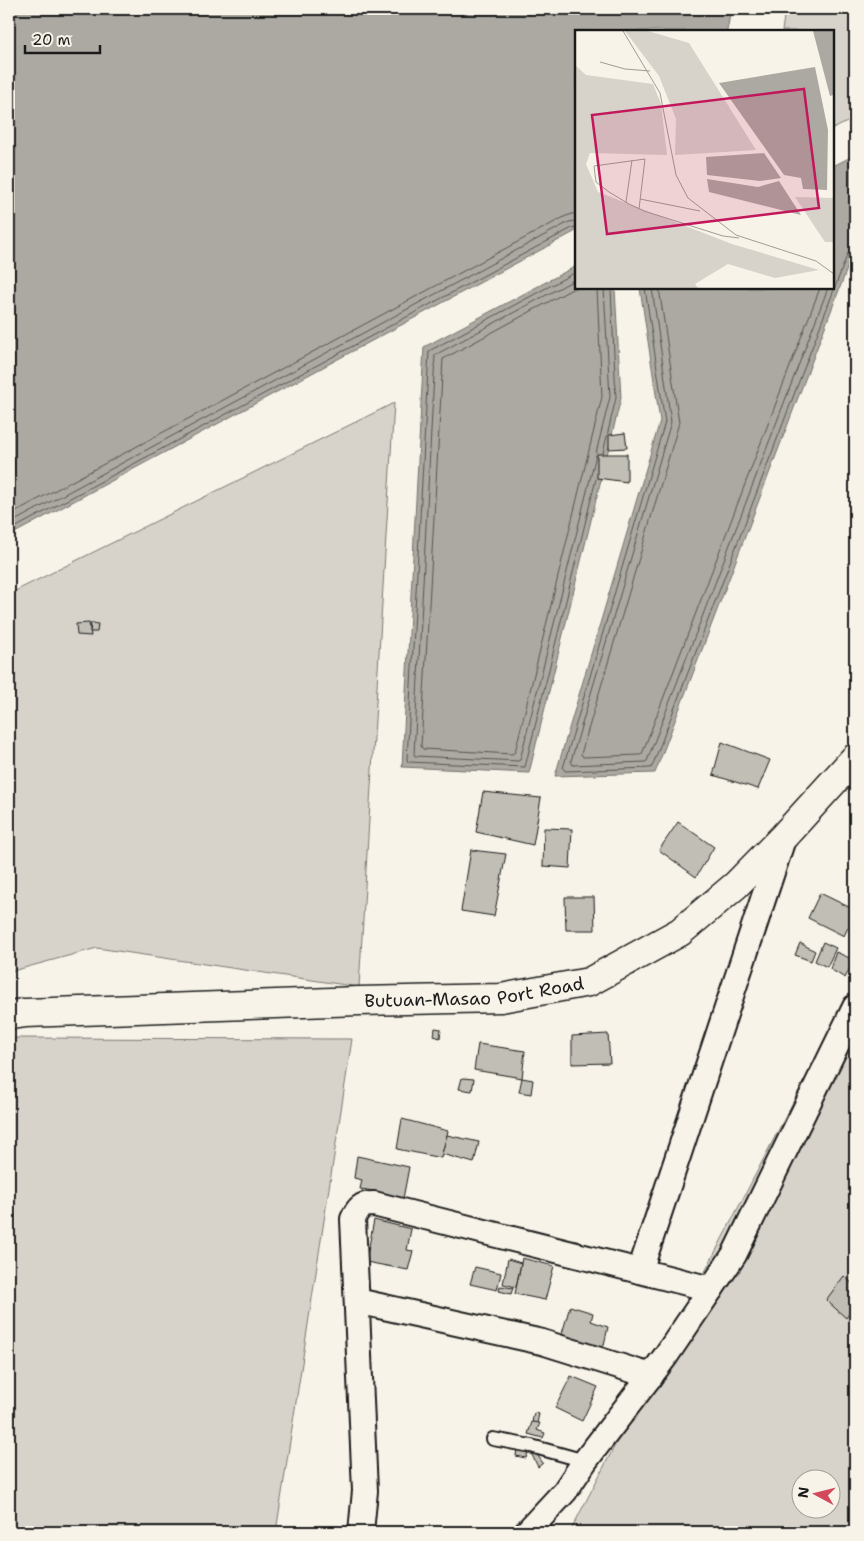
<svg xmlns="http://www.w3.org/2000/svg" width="864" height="1541" viewBox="0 0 864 1541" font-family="'Shantell Sans',sans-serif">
<rect width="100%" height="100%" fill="#f7f3e8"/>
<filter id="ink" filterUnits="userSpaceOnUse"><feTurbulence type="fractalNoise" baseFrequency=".02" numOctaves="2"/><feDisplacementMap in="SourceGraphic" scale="10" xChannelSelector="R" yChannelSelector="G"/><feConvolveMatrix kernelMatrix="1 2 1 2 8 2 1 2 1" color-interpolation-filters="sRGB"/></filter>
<g filter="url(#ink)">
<g fill="#d7d3cb" stroke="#7a7874" fill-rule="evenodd">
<polygon points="785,9 855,9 855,118 833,129 833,31 782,31"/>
<polygon points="394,403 359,987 97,948 9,972 9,594"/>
<path d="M855 984V1532H570L847 998ZM802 1478H832V1508H802Z"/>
<polygon points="9,1038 352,1039 276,1532 9,1532"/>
</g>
<g fill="#aca9a2" stroke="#72716c">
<polygon points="9,9 731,9 727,31 576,31 576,231 9,536"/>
<polygon points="855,155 855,248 655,773 555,776 660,421 640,288 833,288 833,166"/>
<polygon points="576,266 576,288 615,288 621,398 529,773 402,767 424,347"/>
</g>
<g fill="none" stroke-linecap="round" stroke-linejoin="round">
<g stroke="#565452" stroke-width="1">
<polyline points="576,272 429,351 407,759 408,762 525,767 596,479"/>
<polyline points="576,279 435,355 414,754 415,756 518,761 520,760 596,455"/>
<polyline points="576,287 443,359 421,746 423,749 512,754 515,752 602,397 597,288"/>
<polyline points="645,288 665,422 563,768 565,771 650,768 652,767 848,253 851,249 855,249"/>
<polyline points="652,288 671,422 571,761 573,765 645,762 647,761 828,288"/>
<polyline points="659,288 679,423 581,754 583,757 640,755 642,754 820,288"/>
<polyline points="596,453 610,397 604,288"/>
<polyline points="603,453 616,398 611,288"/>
<polyline points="9,515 566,216 576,213"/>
<polyline points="9,524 569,222 576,221"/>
<polyline points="9,531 572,228 576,227"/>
</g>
</g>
<g fill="#c0beb5" stroke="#1c1c1c">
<polygon points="625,433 627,448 609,449 609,435"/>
<polygon points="597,454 627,454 627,482 597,478"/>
<polygon points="89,623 91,636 77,635 76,624"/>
<polygon points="91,623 98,624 97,632 90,632"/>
<polygon points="722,742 770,760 758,789 713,775"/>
<polygon points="483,792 541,798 533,845 476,832"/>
<polygon points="678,822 714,847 696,877 659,850"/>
<polygon points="544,828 572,829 570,868 543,866"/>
<polygon points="471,850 506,854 494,916 461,911"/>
<polygon points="820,893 855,910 855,913 844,936 808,918"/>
<polygon points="565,897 594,897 595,930 566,930"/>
<polygon points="823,942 836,948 827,967 815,961"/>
<polygon points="800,943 815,951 811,961 795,955"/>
<polygon points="836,952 854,960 845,978 830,969"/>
<polygon points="435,1028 441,1029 440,1038 434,1036"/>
<polygon points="608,1034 610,1063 572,1064 572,1036"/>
<polygon points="478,1044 525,1051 522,1078 474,1070"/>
<polygon points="462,1078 474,1079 472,1091 459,1089"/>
<polygon points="522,1078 533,1080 531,1094 519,1092"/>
<polygon points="402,1119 448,1131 441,1158 397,1149"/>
<polygon points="447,1135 479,1142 474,1163 442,1154"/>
<polygon points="357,1156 409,1167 402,1204 374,1198 374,1191 360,1189 362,1180 354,1178"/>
<polygon points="374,1220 411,1229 407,1250 413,1251 408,1270 366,1262"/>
<polygon points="522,1258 554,1266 545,1300 515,1294"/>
<polygon points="508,1259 521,1263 516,1287 503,1284"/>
<polygon points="475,1267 501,1273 497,1290 470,1284"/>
<polygon points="844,1276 855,1286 855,1306 846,1318 826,1300"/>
<polygon points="500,1286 513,1288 511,1294 499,1291"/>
<polygon points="570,1306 593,1313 591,1321 608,1327 601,1358 559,1344"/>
<polygon points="571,1376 598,1387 582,1421 555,1408"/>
<polygon points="534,1413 539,1414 537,1423 532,1422"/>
<polygon points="532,1422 540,1423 537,1430 545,1433 543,1438 528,1434"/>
<polygon points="517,1448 529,1450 526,1458 516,1456"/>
<polygon points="535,1452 543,1463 538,1467 531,1453"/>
</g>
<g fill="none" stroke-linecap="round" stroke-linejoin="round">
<g stroke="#1c1c1c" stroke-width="16">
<polyline id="service" points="493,1439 531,1446 585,1461"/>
</g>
<g stroke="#1c1c1c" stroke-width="28">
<g id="minor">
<polyline points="640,1271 784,836"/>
<polyline points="357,1301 542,1342 651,1376"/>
<path d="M361 1532 365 1491 353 1219C358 1208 361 1204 374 1204L711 1289"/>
<polyline points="527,1532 565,1491 585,1461 665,1357 734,1255 855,1007"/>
</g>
</g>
<g stroke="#1c1c1c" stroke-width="31">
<g id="tertiary">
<path id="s1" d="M9 1015 25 1013 359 1001 501 998 589 982 680 932 736 885 784 836 855 758"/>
</g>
</g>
<use href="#service" stroke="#f7f3e8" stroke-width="12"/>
<use href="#minor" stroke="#f7f3e8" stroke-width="24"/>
<use href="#tertiary" stroke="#f7f3e8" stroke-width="28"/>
</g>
</g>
<g text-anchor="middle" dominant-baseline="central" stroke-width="4.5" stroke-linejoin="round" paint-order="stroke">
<g font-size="18" fill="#1c1c1c" stroke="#f7f3e8">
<text stroke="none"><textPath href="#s1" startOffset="466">Butuan-Masao Port Road</textPath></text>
</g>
</g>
<g transform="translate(575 30)">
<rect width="259" height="259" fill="#f7f3e8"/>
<path d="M50 1H73L114 13 181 120 100 125 101 89 84 46ZM0 35 11 45 78 54 86 74 92 125 15 123 11 134 23 162 157 214 244 240 200 248 153 234 120 254 123 258H0ZM220 167 259 168V212H250Z" fill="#d7d3cb"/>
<path d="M238 1H259L258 65 255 66ZM240 37 253 100 252 160 228 159 226 148 209 145 144 53ZM189 123 206 148 185 151 132 145 131 127ZM132 149 183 157 204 151 226 185 134 162Z" fill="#aca9a2"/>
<path fill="none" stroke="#9f9d96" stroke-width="1" d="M48 1 85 63 101 145 113 168 161 205 241 231 259 244M25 32 50 39 75 41M65 169 125 181M51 172 57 130M64 179 70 129 19 136 21 152 34 162 54 174 69 181 148 206 164 208"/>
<path fill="#c2185b" fill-opacity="0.15" stroke="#c2185b" stroke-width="2.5" d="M229 59 244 178 32 204 17 85Z"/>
<rect width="259" height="259" fill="none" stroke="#1c1c1c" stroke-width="2.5"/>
</g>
<rect width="864" height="1541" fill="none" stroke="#f7f3e8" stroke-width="30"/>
<rect x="15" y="15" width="834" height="1511" fill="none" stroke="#1c1c1c" stroke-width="2" filter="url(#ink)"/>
<g transform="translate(816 1494) rotate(277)"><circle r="24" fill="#f7f3e8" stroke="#9f9d96"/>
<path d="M0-4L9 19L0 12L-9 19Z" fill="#d1495b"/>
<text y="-8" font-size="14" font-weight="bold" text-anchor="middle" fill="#1c1c1c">N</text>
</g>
<path d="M25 45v8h75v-8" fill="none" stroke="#1c1c1c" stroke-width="2.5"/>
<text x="32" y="45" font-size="15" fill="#1c1c1c" stroke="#f7f3e8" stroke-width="4" paint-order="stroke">20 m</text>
</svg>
